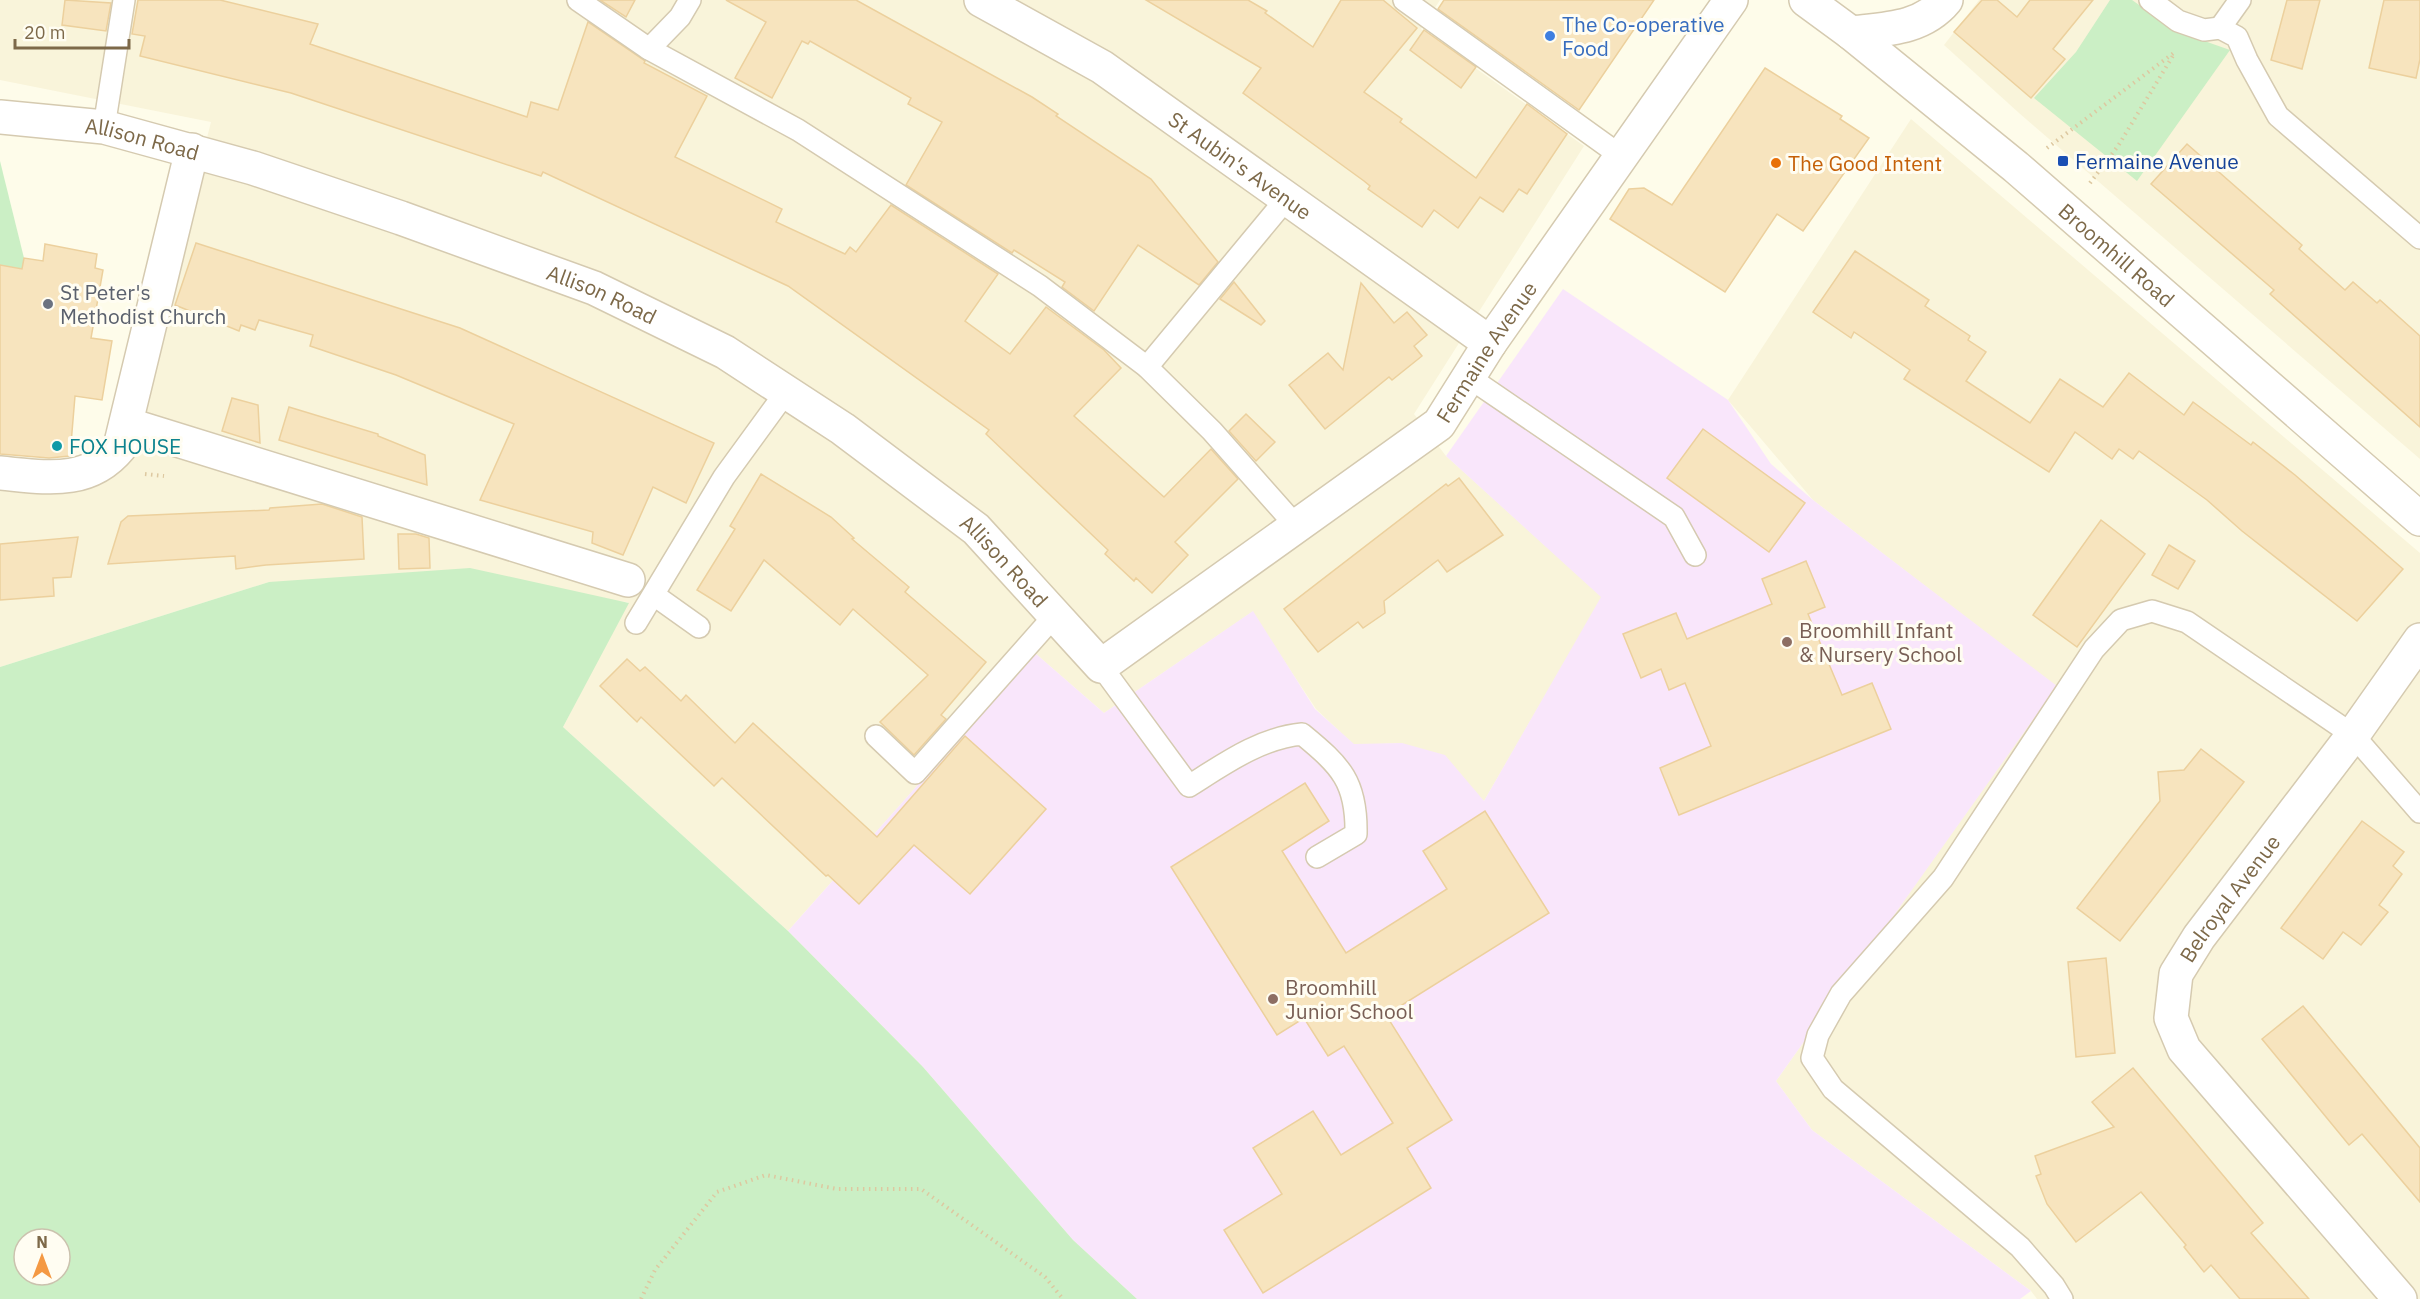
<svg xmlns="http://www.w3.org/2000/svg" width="2420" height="1299" viewBox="0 0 2420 1299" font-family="'IBM Plex Sans',sans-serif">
<rect width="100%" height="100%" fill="#fefcea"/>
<g fill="#f9f4da">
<polygon points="0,0 1440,0 1421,29 1584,146 1414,414 1446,456 1602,597 1484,801 1402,743 1354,745 1316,709 1252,612 1104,713 1035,653 788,931 563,727 628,602 269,582 0,667 0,488 124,464 211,122 0,80"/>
<polygon points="1979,0 2420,0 2420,459 2019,113 1944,45"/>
<polygon points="1911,119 2420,553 2420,1299 2037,1299 2031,1291 1812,1130 1776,1081 2056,686 1813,500 1728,400"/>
</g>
<polygon fill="#f9e6fb" points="1563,289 1728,400 1771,464 1813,500 2057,686 1776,1081 1812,1130 2031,1291 2020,1299 1137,1299 1073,1240 923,1067 788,931 1035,653 1104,713 1253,611 1315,709 1354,744 1402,743 1445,755 1484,801 1601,597 1446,456"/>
<g fill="#cbefc5" fill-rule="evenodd">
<polygon points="2110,0 2132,0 2176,31 2230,50 2137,181 2034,98 2076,52"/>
<polygon points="0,161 24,258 22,269 0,265"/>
<path d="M470 568 629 603 563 727 788 931 923 1067 1073 1240 1137 1299H0V667L269 582ZM24 1239H60V1275H24Z"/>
</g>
<g fill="#f7e4be" stroke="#ecd09d" stroke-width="1.5">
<polygon points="65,0 111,3 106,31 62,25"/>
<polygon points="138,0 220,0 318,24 310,44 527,117 531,102 558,110 588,22 645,61 644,63 707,96 675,157 782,209 776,222 845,254 850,247 856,252 891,205 998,274 965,321 1010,354 1046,307 1104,350 1121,368 1074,416 1164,497 1211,449 1238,479 1175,542 1188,555 1152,593 1136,578 1134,581 1105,554 1108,550 986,434 989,430 788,286 543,172 541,176 291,93 140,56 145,36 132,34"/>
<polygon points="600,0 635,0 626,17"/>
<polygon points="726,0 856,0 1032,97 1058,114 1056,116 1151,179 1218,262 1199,285 1138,245 1094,311 1062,287 1065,282 1014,250 1012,253 906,185 942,122 908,104 911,98 810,41 808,44 802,41 772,98 735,78 766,22"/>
<polygon points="1146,0 1248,0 1267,11 1265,13 1313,47 1341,0 1383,0 1417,28 1364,92 1402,119 1400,122 1476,178 1527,104 1567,134 1527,194 1519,189 1503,212 1480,197 1458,228 1434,210 1422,227 1368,189 1370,186 1364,181 1243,93 1261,68"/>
<polygon points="1444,0 1654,0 1579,110 1438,9"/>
<polygon points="1982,0 1997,0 2017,17 2030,0 2093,0 2053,49 2065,59 2031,98 1954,32"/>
<polygon points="2287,0 2320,0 2302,69 2271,60"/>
<polygon points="2384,0 2420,0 2420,59 2416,78 2369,68"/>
<polygon points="1424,30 1476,67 1461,88 1410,50"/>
<polygon points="1765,68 1842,116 1840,119 1869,138 1803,231 1777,214 1725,292 1610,219 1629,189 1644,188 1672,205"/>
<polygon points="2187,144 2302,245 2299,249 2345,290 2353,282 2377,303 2380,300 2420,336 2420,427 2270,294 2274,290 2151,184"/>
<polygon points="196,243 460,328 714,443 686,503 653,487 623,555 592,543 593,532 480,500 514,424 396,375 310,346 313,335 259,320 255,330 241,325 239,331 175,305"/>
<polygon points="45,244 97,254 95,268 103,270 91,338 112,341 102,400 75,396 70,456 49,458 0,454 0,265 22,269 24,258 43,261"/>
<polygon points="1855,251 1929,300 1925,306 1970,336 1968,340 1986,352 1966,381 2030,423 2060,379 2103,407 2129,373 2184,415 2193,402 2251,445 2253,442 2295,475 2403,569 2357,621 2242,531 2207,500 2139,451 2133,459 2119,449 2112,459 2075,432 2049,472 1904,379 1910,370 1854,332 1851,338 1813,312"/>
<polygon points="1234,282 1265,321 1261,325 1220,299"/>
<polygon points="1361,283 1394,323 1407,312 1427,335 1414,346 1422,356 1392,380 1389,377 1325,429 1289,385 1328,353 1343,370"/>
<polygon points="232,398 258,405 260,443 222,431"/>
<polygon points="289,407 378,434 378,436 425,455 427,485 279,440"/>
<polygon points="1246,414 1275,442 1256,461 1229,431"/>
<polygon points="1703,429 1805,503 1769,552 1667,478"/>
<polygon points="761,474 831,517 854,538 852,539 909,587 905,592 986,662 941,715 946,719 914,755 880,722 928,675 853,609 840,625 764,560 731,611 697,590 735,529 730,526"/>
<polygon points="1459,478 1503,535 1447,572 1438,560 1384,601 1385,613 1363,628 1358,622 1318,652 1284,609 1446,484 1448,486"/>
<polygon points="322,504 362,517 364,559 266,565 236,569 235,556 108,564 121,522 128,516 269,510 270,508"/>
<polygon points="2101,520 2145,554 2077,647 2033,615"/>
<polygon points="398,534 416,534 429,538 430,568 399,569"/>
<polygon points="78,537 71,577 53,578 54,596 0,600 0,544"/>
<polygon points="2169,545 2195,561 2178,589 2152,575"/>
<polygon points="1806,561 1825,607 1808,614 1842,695 1872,683 1891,729 1679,815 1660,768 1711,746 1685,683 1669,690 1661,669 1641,678 1623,634 1676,613 1687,639 1772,604 1762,579"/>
<polygon points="627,659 640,671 645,667 681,701 686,695 735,743 753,723 877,837 965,736 1046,809 970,894 914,845 859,904 828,875 826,876 722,778 714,786 641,717 637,722 600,686"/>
<polygon points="2201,749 2244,782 2120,941 2077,908 2160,801 2158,772 2184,770"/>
<polygon points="1305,783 1329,821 1282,851 1346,953 1447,889 1423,851 1485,811 1549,913 1386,1015 1452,1120 1407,1148 1431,1188 1263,1293 1224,1230 1282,1194 1253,1148 1313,1111 1341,1155 1393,1123 1344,1046 1328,1056 1304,1018 1277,1035 1171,867"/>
<polygon points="2362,821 2404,852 2393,866 2402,874 2379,905 2388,912 2361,945 2343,932 2323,959 2281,928"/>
<polygon points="2106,958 2115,1053 2076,1057 2068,962"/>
<polygon points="2303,1006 2420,1148 2420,1202 2362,1134 2349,1145 2262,1039"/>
<polygon points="2133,1068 2263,1223 2251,1233 2309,1299 2240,1299 2211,1265 2204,1272 2184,1247 2186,1245 2141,1192 2076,1242 2047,1204 2036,1176 2041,1174 2035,1156 2114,1127 2092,1102"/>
</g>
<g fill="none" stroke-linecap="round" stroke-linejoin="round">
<g stroke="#d5cab0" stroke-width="24">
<g id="lane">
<polyline points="578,0 649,49 798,130 1040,286 1147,367 1212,431 1297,527"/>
<polyline points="1404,0 1621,156"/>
<polyline points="2150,0 2178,21 2204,30 2220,28 2237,37 2247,60 2278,116 2420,238"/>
<polyline points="2220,28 2240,0"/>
<polyline points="649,49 680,17 690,0"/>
<polyline points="104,127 124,0"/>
<polyline points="1147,367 1287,198"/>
<polyline points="1470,378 1674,517 1695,555"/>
<polyline points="654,595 699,627"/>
<polyline points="636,623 724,477 786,392"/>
<path d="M1101 666 1189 786C1224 764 1260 738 1302 734 1341 766 1357 782 1356 834L1317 857"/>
<polyline points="876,736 915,773 1055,615"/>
<polyline points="2062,1299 2054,1286 2020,1247 1833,1089 1812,1058 1818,1035 1841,994 1943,878 2094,649 2121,620 2152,611 2187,622 2353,735 2420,812"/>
</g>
</g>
<g stroke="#d5cab0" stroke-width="36">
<g id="street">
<path id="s1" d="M981 0 1102 67 1490 343"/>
<path id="s2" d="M1806 0 1851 33 2016 167 2420 519"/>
<path d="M1851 33C1886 29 1922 29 1946 0"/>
<path id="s3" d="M0 117 104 127 253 168 401 218 594 288 725 352 843 429 976 529 1101 666 1439 424 1490 343 1731 0"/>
<polyline points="126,424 628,580"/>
<path d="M0 473C45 477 88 486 120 447L192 150"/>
<path id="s4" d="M2400 1299 2184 1049 2171 1018 2176 974 2199 937 2353 735 2420 640"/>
</g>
</g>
<g stroke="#ddc8a0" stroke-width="4" stroke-dasharray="1.5 4.5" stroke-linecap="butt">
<polyline points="2047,148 2175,52"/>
<polyline points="2090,183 2118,146 2174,54"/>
<polyline points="145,474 164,476"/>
<polyline points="641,1299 655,1270 717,1192 766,1175 837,1189 921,1189 1045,1277 1063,1299"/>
</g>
<use href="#lane" stroke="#fff" stroke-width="21"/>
<use href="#street" stroke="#fff" stroke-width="33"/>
</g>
<circle fill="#3f7fe0" stroke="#fffdf2" stroke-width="2" cx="1550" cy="36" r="6"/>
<rect fill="#1a4fb4" stroke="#fffdf2" stroke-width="2" x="2057" y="155" width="12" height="12" rx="3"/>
<circle fill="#e8710a" stroke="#fffdf2" stroke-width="2" cx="1776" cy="163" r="6"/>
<circle fill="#6b7280" stroke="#fffdf2" stroke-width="2" cx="48" cy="304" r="6"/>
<circle fill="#0f9aa8" stroke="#fffdf2" stroke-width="2" cx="57" cy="446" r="6"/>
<g fill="#8d6e63" stroke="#fffdf2" stroke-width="2">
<circle cx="1787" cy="642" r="6"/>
<circle cx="1273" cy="999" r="6"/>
</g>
<g text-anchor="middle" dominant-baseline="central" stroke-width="6" stroke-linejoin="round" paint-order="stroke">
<g font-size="21" fill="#366cbe" stroke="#fffdf2" text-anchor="start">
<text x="1562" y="24">The Co-operative<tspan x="1562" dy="24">Food</tspan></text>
</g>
<g font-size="21" fill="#7d6949" stroke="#fffdf2">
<text stroke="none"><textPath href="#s3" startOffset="144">Allison Road</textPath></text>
<text stroke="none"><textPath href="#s1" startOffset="308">St Aubin's Avenue</textPath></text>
<text stroke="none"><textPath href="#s2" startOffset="402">Broomhill Road</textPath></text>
<text stroke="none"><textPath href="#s3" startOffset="630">Allison Road</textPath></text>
<text stroke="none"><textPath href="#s3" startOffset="1761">Fermaine Avenue</textPath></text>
<text stroke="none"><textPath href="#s3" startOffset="1116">Allison Road</textPath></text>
<text stroke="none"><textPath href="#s4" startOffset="501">Belroyal Avenue</textPath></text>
</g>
<g font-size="21" fill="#164399" stroke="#fffdf2" text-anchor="start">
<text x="2075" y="161">Fermaine Avenue</text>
</g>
<g font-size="21" fill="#c56008" stroke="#fffdf2" text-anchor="start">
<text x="1788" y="163">The Good Intent</text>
</g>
<g font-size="21" fill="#5b616d" stroke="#fffdf2" text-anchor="start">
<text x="60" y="292">St Peter's<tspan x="60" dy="24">Methodist Church</tspan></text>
</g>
<g font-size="21" fill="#0d838f" stroke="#fffdf2" text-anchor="start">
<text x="69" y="446">FOX HOUSE</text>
</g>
<g font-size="21" fill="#785e54" stroke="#fffdf2" text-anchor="start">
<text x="1799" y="630">Broomhill Infant<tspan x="1799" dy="24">&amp; Nursery School</tspan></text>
<text x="1285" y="987">Broomhill<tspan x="1285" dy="24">Junior School</tspan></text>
</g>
</g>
<g transform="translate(42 1257)"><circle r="28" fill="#fffdf2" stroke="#cbc2ae" stroke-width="1.5"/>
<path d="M0-4.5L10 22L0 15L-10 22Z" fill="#f49943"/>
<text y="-9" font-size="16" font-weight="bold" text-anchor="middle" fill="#7d6949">N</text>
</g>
<path d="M15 39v9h114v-9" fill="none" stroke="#7d6949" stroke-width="3"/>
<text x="24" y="39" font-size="18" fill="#7d6949" stroke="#fffdf2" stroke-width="4.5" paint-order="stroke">20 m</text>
</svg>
